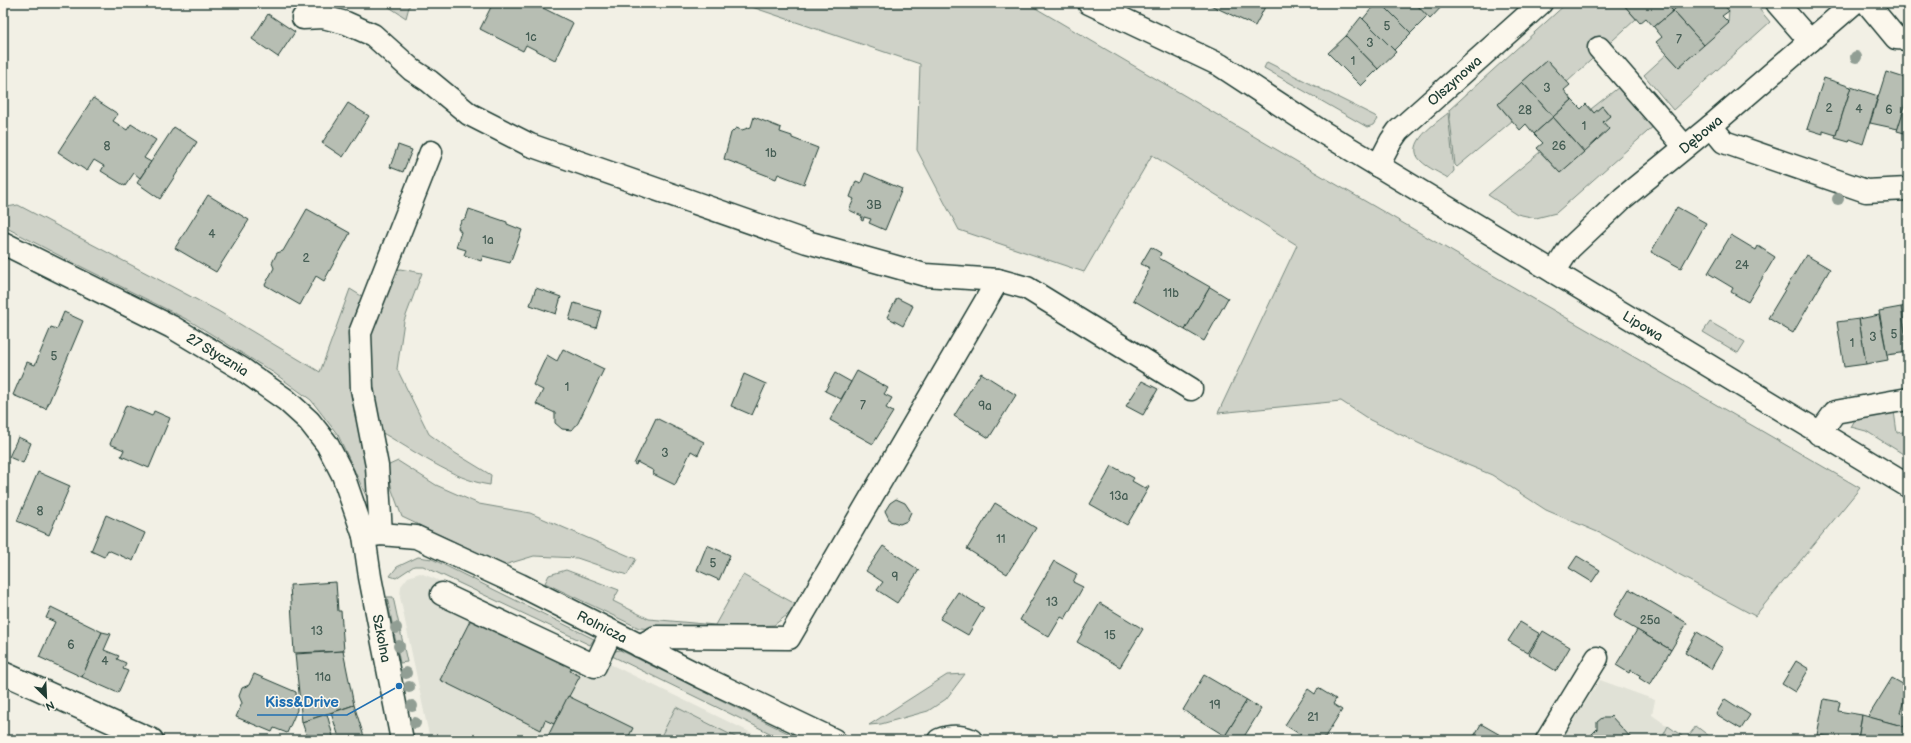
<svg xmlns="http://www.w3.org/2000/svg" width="1911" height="743" viewBox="0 0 1911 743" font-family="'Balsamiq Sans',sans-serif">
<rect width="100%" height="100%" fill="#f2f0e5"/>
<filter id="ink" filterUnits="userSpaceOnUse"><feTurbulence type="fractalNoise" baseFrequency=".025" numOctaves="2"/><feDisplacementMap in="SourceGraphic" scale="8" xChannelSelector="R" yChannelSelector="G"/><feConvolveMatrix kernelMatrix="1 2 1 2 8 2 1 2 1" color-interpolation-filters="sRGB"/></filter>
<g filter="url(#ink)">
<g fill="#e0e1d6">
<polygon points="420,573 433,578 766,740 430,740 400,597 401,586 408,577"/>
<polygon points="1600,680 1655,700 1652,715 1686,739 1696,726 1714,740 1561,740"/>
</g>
<g fill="#cfd2c8" stroke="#77887e">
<polygon points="383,3 410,3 406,18"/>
<polygon points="740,3 1027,3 1301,164 1860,488 1755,616 1602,534 1546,510 1492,475 1441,454 1370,420 1341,401 1218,413 1297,245 1152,155 1084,272 959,230 917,150 920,64"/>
<polygon points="1567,3 1622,3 1636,19 1567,82 1547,60 1498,104 1512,121 1457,167 1455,165 1449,110"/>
<polygon points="1718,3 1754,3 1770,22 1673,110 1644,75 1667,54 1679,67 1728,23 1729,11"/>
<polygon points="1267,62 1375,116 1378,119 1374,125 1367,127 1264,68"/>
<polygon points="1619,87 1656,124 1556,213 1536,218 1517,214 1488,195 1540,152 1560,173 1609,129 1603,122 1610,115 1602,106 1594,113 1591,109"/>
<path d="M1448 113 1454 171 1448 178C1440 173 1428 168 1421 161 1403 144 1436 123 1448 113Z"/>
<polygon points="18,205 218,311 320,372 350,289 363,297 350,374 366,456 368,500 338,435 311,400 274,373 190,321 64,258 3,226 3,212 7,207"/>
<path d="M400 269 422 273 404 321 397 369 429 434 455 453 491 475 490 485C453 480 412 449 379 431L372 400 368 342 393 272Z"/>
<polygon points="1710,322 1745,342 1738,353 1703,332"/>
<polygon points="1894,411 1897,433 1908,431 1908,457 1866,431 1851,427 1857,416"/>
<polygon points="398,461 436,485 479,504 530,513 636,559 627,575 577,558 534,556 504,565 402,517 392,490 387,466"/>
<polygon points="418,557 432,559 594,639 590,645 423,566 414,566 396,578 390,576 397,567"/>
<polygon points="566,570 619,590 613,601 649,619 715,625 743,575 799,606 774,625 678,630 639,628 545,583 549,575"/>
<polygon points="387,597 393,597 407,662 400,663"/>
<polygon points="620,650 802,740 784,740 610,655 615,651"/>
<polygon points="965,674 946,699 928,711 881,724 869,725 947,675"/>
<polygon points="676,707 741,740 659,740"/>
<polygon points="1668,726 1686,739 1696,726 1714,740 1661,740"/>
</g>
<g fill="#b7beb3" stroke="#1f3d34">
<polygon points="493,3 533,3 573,23 555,60 526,45 523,51 480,29"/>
<polygon points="1206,3 1267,3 1255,26"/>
<polygon points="1376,3 1381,3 1411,33 1394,50 1363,19"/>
<polygon points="1381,3 1415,3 1428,16 1411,33"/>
<polygon points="1415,3 1445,3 1430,19"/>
<polygon points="1622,3 1666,3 1673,11 1654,27 1646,18 1640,23"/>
<polygon points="1666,3 1681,3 1673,11"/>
<polygon points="1681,3 1710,3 1713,6 1717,3 1722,3 1729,11 1722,16 1729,23 1704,45 1673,11"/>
<polygon points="1673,11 1704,45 1679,67 1656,42 1662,37 1654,27"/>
<polygon points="268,14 295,32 278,57 252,39"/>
<polygon points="1361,17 1396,52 1378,69 1346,36"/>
<polygon points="1346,36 1378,69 1361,86 1328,53"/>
<polygon points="1547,60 1570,85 1564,90 1572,100 1553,117 1522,82"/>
<polygon points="1886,72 1908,79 1908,96 1898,129 1870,123"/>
<polygon points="1824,78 1851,87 1836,135 1823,131 1823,134 1807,129"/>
<polygon points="1522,82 1553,117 1534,134 1526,124 1520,130 1498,104"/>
<polygon points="1851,87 1878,96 1863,144 1850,139 1849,142 1835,138"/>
<polygon points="1908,96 1908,134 1897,131"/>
<polygon points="93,98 118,114 113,121 127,130 131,124 156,140 144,158 151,162 140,178 134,173 125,186 101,171 104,166 94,160 87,171 58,152"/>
<polygon points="1572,100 1581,109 1586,104 1594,113 1602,106 1610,116 1603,122 1609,129 1584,152 1553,117"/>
<polygon points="348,103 369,116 343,157 322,143"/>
<polygon points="754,117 781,128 780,132 792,136 792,138 818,148 804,184 778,174 776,179 724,159 731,133 736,128 742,130 751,127"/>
<polygon points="1553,117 1584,152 1560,173 1537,148 1543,143 1534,134"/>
<polygon points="174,127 197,142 160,199 137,183"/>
<polygon points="398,145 412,150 403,172 390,167"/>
<polygon points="865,173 902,189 885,230 869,223 871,219 864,217 863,221 861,220 862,216 849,210 854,199 850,197 856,181 861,183"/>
<polygon points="208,195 249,220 216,272 175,248"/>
<polygon points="1677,207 1706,223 1681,268 1651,252"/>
<polygon points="307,209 350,233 324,281 316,276 300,305 265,285 274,268 272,263 277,253 283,251"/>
<polygon points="469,209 507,222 507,224 522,230 510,263 483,256 481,261 464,255 466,250 456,247 461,232 458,228 461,221 466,218"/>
<polygon points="1731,235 1756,250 1758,246 1775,257 1748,302 1731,292 1733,288 1708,273"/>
<polygon points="1151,247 1161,253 1159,258 1210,287 1185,330 1133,300 1150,268 1141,264"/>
<polygon points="1806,255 1830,269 1793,333 1768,318"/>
<polygon points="1210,287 1228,298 1204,341 1185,330"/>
<polygon points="536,288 561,297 556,314 530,305"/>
<polygon points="897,298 913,306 903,326 887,317"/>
<polygon points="574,303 601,311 596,328 569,320"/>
<polygon points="1908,306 1908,352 1901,307"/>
<polygon points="1901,307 1908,352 1887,355 1879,311"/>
<polygon points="64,312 83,321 46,409 13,395 27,362 35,365 51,327 57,329"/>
<polygon points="1879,315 1888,360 1866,364 1859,319"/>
<polygon points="3,318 7,320 3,330"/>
<polygon points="1859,319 1866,364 1844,367 1837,322"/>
<polygon points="563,349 604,369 578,423 572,430 562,429 555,423 555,413 536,404 543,390 533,385 547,355 557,361"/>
<polygon points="857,371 888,388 884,394 892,398 886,408 893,412 873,444 830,420"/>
<polygon points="835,373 851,382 841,399 825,391"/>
<polygon points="981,373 1016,395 989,438 954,416"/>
<polygon points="744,374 766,384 752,415 731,406"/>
<polygon points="1142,381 1158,389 1143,415 1126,406"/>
<polygon points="126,405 152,416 154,411 170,418 149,468 121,456 124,450 110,444"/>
<polygon points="656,418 704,442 698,455 691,451 675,485 653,474 654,471 637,462 636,465 634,464"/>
<polygon points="18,437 31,443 23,463 9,457"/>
<polygon points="1112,466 1134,478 1132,481 1146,489 1147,486 1149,487 1127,525 1090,504"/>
<polygon points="38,472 70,486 49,535 17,521"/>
<polygon points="896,499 905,503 911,512 907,521 900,524 890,521 885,511 890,503"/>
<polygon points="995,503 1036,528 1007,574 967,549"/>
<polygon points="106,515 145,533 133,561 108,550 104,557 91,551"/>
<polygon points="707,545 730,555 719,580 697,570"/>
<polygon points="883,546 919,570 897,603 877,590 883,582 866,571"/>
<polygon points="1577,556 1600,570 1592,582 1569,568"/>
<polygon points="1054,561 1077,574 1073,582 1083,587 1065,619 1061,617 1049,637 1020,620"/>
<polygon points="336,582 338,611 341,611 344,651 294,653 290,585"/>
<polygon points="1629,589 1687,623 1671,650 1613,616"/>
<polygon points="958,592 984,608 968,635 940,619"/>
<polygon points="1100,603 1143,629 1120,667 1077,642"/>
<polygon points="51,607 102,632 82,677 39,657 55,622 46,618"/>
<polygon points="472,617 572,667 570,671 580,676 554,724 545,720 541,730 440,680"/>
<polygon points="1520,622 1540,634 1528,653 1508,641"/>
<polygon points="1637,630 1671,650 1650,685 1639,678 1641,676 1631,670 1629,673 1616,665"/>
<polygon points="1543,631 1570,647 1556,671 1529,654"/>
<polygon points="102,632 111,634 104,650 119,656 117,659 126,663 123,669 128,671 118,693 82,677"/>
<polygon points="1697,632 1723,648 1711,669 1685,653"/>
<polygon points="343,651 354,705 302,722 295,654"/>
<polygon points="1796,661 1809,669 1795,692 1782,684"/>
<polygon points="254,674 296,692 297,710 287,733 274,728 272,732 236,717 242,703 239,696 242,688 249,685"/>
<polygon points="1204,675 1247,700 1225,736 1183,710"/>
<polygon points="1892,678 1908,687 1900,713 1908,714 1908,719 1906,729 1906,727 1868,717"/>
<polygon points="1318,688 1336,699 1333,704 1342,710 1323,740 1309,740 1285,725 1308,689 1315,694"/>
<polygon points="568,696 633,728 627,740 546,740"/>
<polygon points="1725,699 1750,715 1741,729 1716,714"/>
<polygon points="1824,699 1840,702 1838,711 1862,715 1858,740 1844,740 1817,735"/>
<polygon points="1247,700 1261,709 1242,740 1232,740 1225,736"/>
<polygon points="354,705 365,740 340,740 331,713"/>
<polygon points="327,714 334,740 308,740 302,722"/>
<polygon points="1862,715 1906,727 1904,740 1858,740"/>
<polygon points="1611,716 1633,740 1586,740 1597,729 1597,722 1602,718 1609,718"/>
<polygon points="1481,724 1509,740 1472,740"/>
<polygon points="1378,734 1405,740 1377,740"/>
</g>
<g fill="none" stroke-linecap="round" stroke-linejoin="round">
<g stroke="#1f3d34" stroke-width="25">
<g id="minor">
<path id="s1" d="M1089 3 1220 65 1319 130 1908 486"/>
<polyline points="1777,3 1810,41"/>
<polyline points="1867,3 1896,38 1908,39"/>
<polyline points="303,18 323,17 346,23 373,35 412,70 429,81 469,114 530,145 807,242 925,275 998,280 1027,288 1191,389"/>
<polyline points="1599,48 1685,147"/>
<polyline points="1711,126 1724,142 1866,191 1908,189"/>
<path id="s2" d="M1378 166 1391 141 1398 131 1541 3"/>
<path id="s3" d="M3 243 172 327 242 369 286 400 309 421 327 444 343 475 364 536 370 577 402 740"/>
<path id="s4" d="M1554 272 1569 249 1623 198 1711 126 1854 3"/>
<polyline points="1819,434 1835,412 1908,399"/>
<polyline points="381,534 377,466 362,389 360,333 431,152"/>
<path id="s5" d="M364 536 381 534 416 537 520 585 702 677 834 740"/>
<polyline points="442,594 595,666 611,632"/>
<polyline points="640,646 656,637 789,638 998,280"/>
<polyline points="3,673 152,740"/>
<path d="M939 740C949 736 961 736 971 740"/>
<polyline points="1547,740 1597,658"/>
</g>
</g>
<use href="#minor" stroke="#fbf7ec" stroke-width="22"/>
</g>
<g fill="#919e94">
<circle cx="1856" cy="57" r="6"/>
<circle cx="1838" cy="199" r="6"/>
<circle cx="396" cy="628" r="6"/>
<circle cx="399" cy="646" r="6"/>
<circle cx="406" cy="673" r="6"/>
<circle cx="409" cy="687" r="6"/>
<circle cx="412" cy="706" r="6"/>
<circle cx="415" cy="723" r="6"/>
</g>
</g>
<g text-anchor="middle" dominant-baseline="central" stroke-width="3" stroke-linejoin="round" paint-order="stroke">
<g font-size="12" fill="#455d54">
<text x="1387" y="26">5</text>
<text x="531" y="37">1c</text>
<text x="1679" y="39">7</text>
<text x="1370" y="43">3</text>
<text x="1353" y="61">1</text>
<text x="1547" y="88">3</text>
<text x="1829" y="108">2</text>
<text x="1859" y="109">4</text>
<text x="1525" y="110">28</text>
<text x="1889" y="110">6</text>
<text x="1584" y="126">1</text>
<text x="107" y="146">8</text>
<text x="1559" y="146">26</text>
<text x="771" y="153">1b</text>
<text x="874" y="205">3B</text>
<text x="212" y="234">4</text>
<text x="488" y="240">1a</text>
<text x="306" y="258">2</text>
<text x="1742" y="265">24</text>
<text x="1171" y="293">11b</text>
<text x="1894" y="334">5</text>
<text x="1873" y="337">3</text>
<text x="1852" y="343">1</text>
<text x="54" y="356">5</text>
<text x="567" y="387">1</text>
<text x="863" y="405">7</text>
<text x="985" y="406">9a</text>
<text x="665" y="453">3</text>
<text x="1119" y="496">13a</text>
<text x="40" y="511">8</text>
<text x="1001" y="539">11</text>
<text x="713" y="563">5</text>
<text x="895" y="577">9</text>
<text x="1052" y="602">13</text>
<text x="1650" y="620">25a</text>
<text x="317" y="631">13</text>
<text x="1110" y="635">15</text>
<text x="71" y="645">6</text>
<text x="105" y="661">4</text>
<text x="323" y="677">11a</text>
<text x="1215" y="705">19</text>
<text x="1313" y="717">21</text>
</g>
<g font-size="14" fill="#1f3d34" stroke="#fbf7ec">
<text stroke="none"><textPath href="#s2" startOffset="116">Olszynowa</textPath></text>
<text stroke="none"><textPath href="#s4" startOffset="202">Dębowa</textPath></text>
<text stroke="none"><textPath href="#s1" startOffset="642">Lipowa</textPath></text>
<text stroke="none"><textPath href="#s3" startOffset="242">27 Stycznia</textPath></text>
<text stroke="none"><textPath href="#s5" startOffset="259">Rolnicza</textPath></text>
<text stroke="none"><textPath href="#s3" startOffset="588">Szkolna</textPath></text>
</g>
</g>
<path fill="none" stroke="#1f6fb2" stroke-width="1.5" d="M399 686L347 715H257"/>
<circle fill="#1f6fb2" stroke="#fbf7ec" stroke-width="1.5" cx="399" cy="686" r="4"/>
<g font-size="15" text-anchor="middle" font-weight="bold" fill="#1f6fb2" stroke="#fbf7ec" stroke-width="3" stroke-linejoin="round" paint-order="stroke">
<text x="302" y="707">Kiss&amp;Drive</text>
</g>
<rect width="1911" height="743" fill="none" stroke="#fbf7ec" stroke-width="16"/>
<rect x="8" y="8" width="1895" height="727" fill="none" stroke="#1f3d34" stroke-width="1.5" filter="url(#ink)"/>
<g transform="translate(46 697) rotate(156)" stroke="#fbf7ec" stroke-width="3" paint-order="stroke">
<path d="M0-3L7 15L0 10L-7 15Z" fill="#1f3d34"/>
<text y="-6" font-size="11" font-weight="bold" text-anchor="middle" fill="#1f3d34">N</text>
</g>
</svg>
